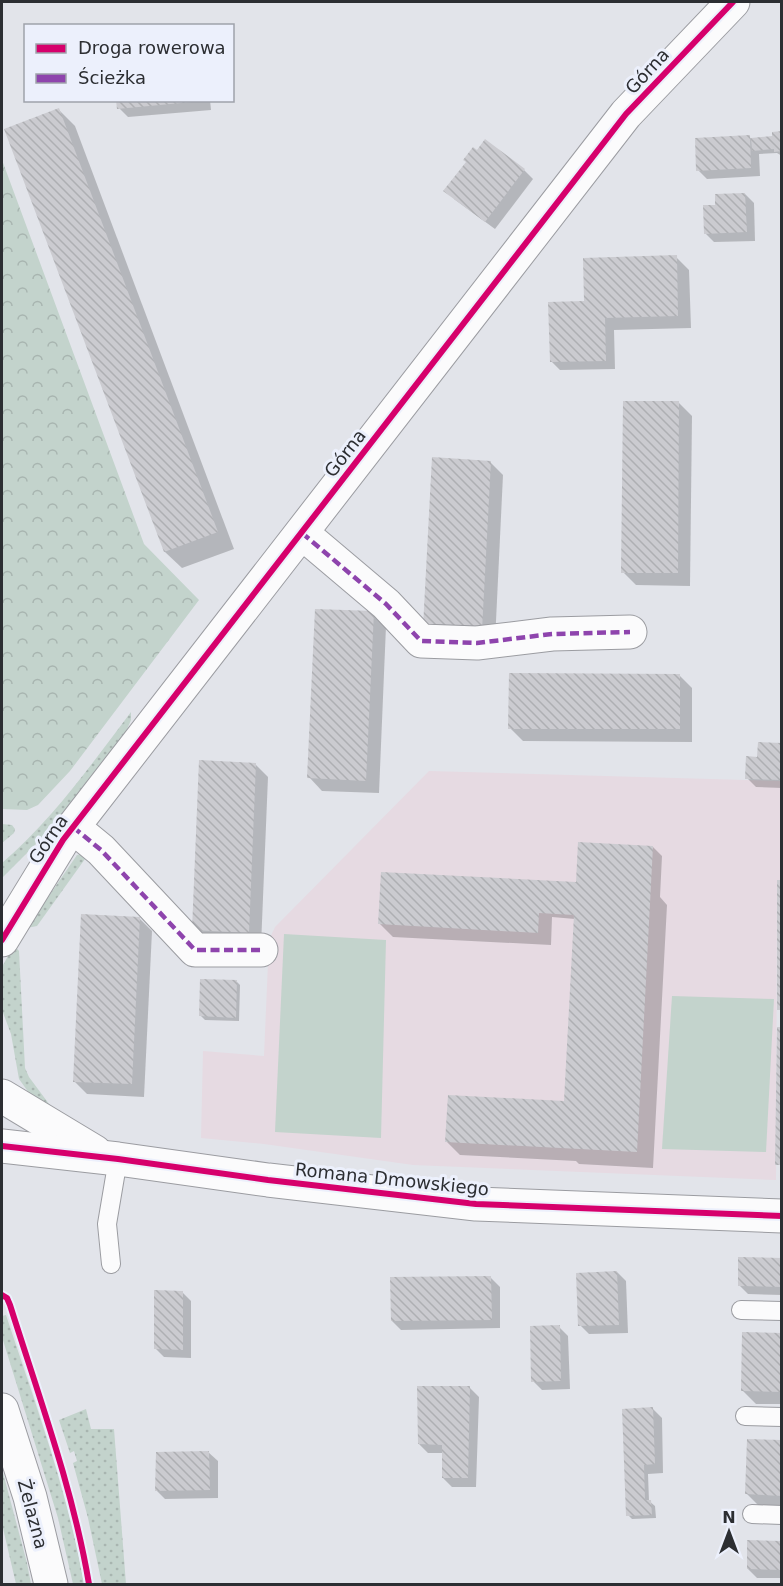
<svg xmlns="http://www.w3.org/2000/svg" width="783" height="1586" viewBox="0 0 783 1586" font-family="'DejaVu Sans',sans-serif">
<defs>
<pattern id="grass-dots" width="8" height="8" patternUnits="userSpaceOnUse" patternTransform="scale(1.5)"><rect width="8" height="8" fill="#c3d3cc"/><path d="M2 2h.1M6 6h.1" fill="none" stroke="#a8b5b0" stroke-width="1.8" stroke-linecap="round"/></pattern>
<pattern id="forest-crowns" width="20" height="18" patternUnits="userSpaceOnUse" patternTransform="scale(1.5)"><rect width="20" height="18" fill="#c3d3cc"/><path d="M2 6a3 3 0 1 1 6 0M12 15a3 3 0 1 1 6 0" fill="none" stroke="#a8b5b0"/></pattern>
<pattern id="building-back-hatch" width="6" height="6" patternUnits="userSpaceOnUse" patternTransform="scale(1.5)"><rect width="6" height="6" fill="#cbcbd0"/><path d="M-1 5l2 2M0 0l6 6M5-1l2 2" fill="none" stroke="#aeafb3"/></pattern>
</defs>
<rect width="100%" height="100%" fill="#e2e4ea"/>
<polygon fill="#e6dae2" points="429,771 781,781 782,880 777,880 776,1180 413,1165 264,1144 201,1138 203,1051 264,1056 269,940 275,927"/>
<g fill="url(#grass-dots)">
<path d="M131 712V720L125 734 46 834 2 878V863C53 819 90 766 131 712Z"/>
<polygon points="2,824 12,825 15,829 14,833 2,843"/>
<polygon points="90,852 37,926 27,928 77,855"/>
<polygon points="14,945 19,951 25,1068 29,1077 52,1108 34,1100 19,1079 11,1034 2,1010 2,967"/>
<path d="M6 1315C35 1403 68 1492 84 1584H73L58 1518 2 1337V1316Z"/>
<polygon points="86,1409 91,1429 114,1429 126,1584 102,1584 88,1518 73,1463 77,1461 74,1451 70,1453 59,1420"/>
<polygon points="2,1469 27,1563 31,1584 16,1584 2,1524"/>
</g>
<polygon fill="url(#forest-crowns)" points="2,160 144,544 199,600 70,771 38,805 27,810 2,809"/>
<g fill="#c3d3cc">
<polygon points="284,934 386,940 381,1138 275,1132"/>
<polygon points="672,996 774,999 766,1152 662,1149"/>
</g>
<g fill="#0003">
<polygon points="118,100 210,100 211,110 128,117 119,108"/>
<polygon points="59,110 75,126 234,549 182,568 165,552 6,129"/>
<polygon points="782,132 782,156 777,153 759,154 760,176 707,179 698,170 749,137 752,139 774,137"/>
<polygon points="524,170 533,179 495,229 454,199"/>
<polygon points="745,194 754,203 755,241 714,242 705,233 717,206"/>
<polygon points="676,257 689,270 691,328 614,330 615,369 560,370 551,361 584,302"/>
<polygon points="679,403 692,416 690,586 636,585 623,572"/>
<polygon points="490,462 503,475 495,642 424,627"/>
<polygon points="373,613 386,626 379,793 322,791 309,777"/>
<polygon points="679,675 692,688 692,742 523,741 510,728"/>
<polygon points="782,745 782,788 756,787 747,778 759,758"/>
<polygon points="255,764 268,777 261,946 207,943 194,930"/>
<polygon points="653,847 662,856 660,897 667,905 653,1168 579,1164 576,1161 460,1155 447,1142 565,1103 575,919 552,917 551,945 393,937 379,923 577,884"/>
<polygon points="139,918 152,931 144,1097 87,1094 74,1081"/>
<polygon points="236,981 240,985 239,1021 205,1020 200,1015"/>
<polygon points="782,1259 782,1295 748,1294 739,1285"/>
<polygon points="617,1272 626,1281 628,1333 589,1334 580,1325"/>
<polygon points="491,1278 500,1287 500,1328 401,1330 392,1321"/>
<polygon points="182,1292 191,1301 191,1358 164,1357 155,1348"/>
<polygon points="559,1327 568,1336 570,1389 542,1390 533,1381"/>
<polygon points="782,1334 782,1404 756,1404 743,1391"/>
<polygon points="470,1388 479,1397 476,1487 452,1487 443,1478 443,1453 428,1453 419,1444"/>
<polygon points="653,1409 662,1418 663,1473 648,1474 649,1501 655,1506 656,1518 632,1519 628,1515"/>
<polygon points="782,1441 782,1508 760,1507 747,1494"/>
<polygon points="208,1452 218,1461 218,1498 165,1499 156,1490"/>
<polygon points="782,1543 782,1578 757,1578 748,1569"/>
</g>
<g fill="url(#building-back-hatch)">
<polygon points="116,100 192,100 192,102 117,109"/>
<polygon points="59,108 218,532 164,552 4,129"/>
<polygon points="782,131 782,151 774,152 774,149 752,151 751,138 772,136 772,132"/>
<polygon points="750,135 751,168 696,171 695,138"/>
<polygon points="485,139 525,169 485,222 443,191 466,162 463,160 473,147 477,150"/>
<polygon points="745,193 747,232 704,234 703,205 715,205 715,194"/>
<polygon points="677,255 678,316 605,318 606,361 550,362 548,302 584,301 583,258"/>
<polygon points="623,401 679,401 678,573 621,573"/>
<polygon points="432,457 491,461 482,630 423,627"/>
<polygon points="315,609 374,611 366,781 307,778"/>
<polygon points="509,673 680,674 680,729 508,729"/>
<polygon points="758,742 782,743 782,780 745,779 746,756 757,757"/>
<polygon points="199,760 256,763 249,933 192,930"/>
<polygon points="578,842 653,846 637,1152 445,1142 448,1095 564,1101 574,915 539,913 538,933 378,924 381,872 576,882"/>
<rect x="777" y="880" width="5" height="130"/>
<polygon points="81,914 140,917 132,1084 73,1082"/>
<polygon points="200,979 237,980 236,1018 199,1016"/>
<polygon points="777,1027 782,1027 782,1165 775,1165"/>
<polygon points="738,1257 782,1258 782,1287 738,1286"/>
<polygon points="617,1271 619,1325 578,1326 576,1273"/>
<polygon points="491,1276 492,1320 391,1321 390,1277"/>
<polygon points="154,1290 183,1291 183,1350 154,1349"/>
<polygon points="560,1325 561,1381 531,1382 530,1326"/>
<polygon points="742,1332 782,1333 782,1392 741,1391"/>
<polygon points="417,1386 470,1386 468,1478 442,1478 442,1445 418,1444"/>
<polygon points="653,1407 655,1464 644,1465 645,1500 651,1500 652,1515 626,1516 622,1409"/>
<polygon points="747,1439 782,1440 782,1496 745,1494"/>
<polygon points="209,1451 210,1490 155,1491 156,1452"/>
<polygon points="747,1540 782,1541 782,1570 747,1569"/>
</g>
<g fill="none" stroke-linecap="round" stroke-linejoin="round">
<g stroke="#9b9ca1" stroke-width="20">
<g id="service">
<polyline points="111,1264 107,1224 118,1159"/>
<polyline points="741,1310 782,1311"/>
<polyline points="745,1416 782,1417"/>
<polyline points="752,1514 782,1515"/>
</g>
</g>
<g stroke="#9b9ca1" stroke-width="35">
<g id="minor">
<polyline points="302,533 386,604 421,641 477,643 552,634 630,632"/>
<polyline points="73,827 101,850 195,950 261,950"/>
<polyline points="2,940 63,840 626,114 733,2"/>
<polyline points="2,1096 95,1152"/>
<polyline points="2,1146 118,1159 268,1180 476,1204 782,1216"/>
</g>
</g>
<g stroke="#9b9ca1" stroke-width="35">
<polyline id="tertiary" points="2,1410 30,1497 51,1584"/>
</g>
<use href="#service" stroke="#fbfbfc" stroke-width="18"/>
<use href="#minor" stroke="#fbfbfc" stroke-width="33"/>
<use href="#tertiary" stroke="#fbfbfc" stroke-width="33"/>
<g stroke="#8e44ad" stroke-width="4.5" stroke-dasharray="9 4.5" stroke-linecap="butt">
<polyline points="302,533 386,604 421,641 477,643 552,634 630,632"/>
<polyline points="73,827 101,850 195,950 261,950"/>
</g>
<g stroke="#ecf0fc" stroke-width="10">
<g id="cycleway">
<polyline points="2,940 63,840 626,114 733,2"/>
<polyline points="2,1146 118,1159 268,1180 476,1204 782,1216"/>
<path d="M2 1295 7 1298 10 1305C39 1397 73 1489 89 1584"/>
</g>
</g>
<use href="#cycleway" stroke="#d6006c" stroke-width="6"/>
</g>
<g text-anchor="middle" dominant-baseline="central" stroke-width="6" stroke-linejoin="round" paint-order="stroke">
<g font-size="18" fill="#2c2e32" stroke="#ecf0fc">
<text transform="translate(647 71) rotate(-47)">Górna</text>
<text transform="translate(345 453) rotate(-52)">Górna</text>
<text transform="translate(48 839) rotate(-56)">Górna</text>
<text transform="translate(392 1179) rotate(6)">Romana Dmowskiego</text>
<text transform="translate(33 1514) rotate(75)">Żelazna</text>
</g>
</g>
<rect width="783" height="1586" fill="none" stroke="#2c2e32" stroke-width="6"/>
<rect x="24" y="24" width="210" height="78" fill="#ecf0fc" stroke="#9fa2ab" stroke-width="1.5"/>
<rect x="36" y="44" width="30" height="9" fill="#d6006c" stroke="#9fa2ab" stroke-width="1.5"/>
<text x="78" y="54" font-size="18" fill="#2c2e32">Droga rowerowa</text>
<rect x="36" y="74" width="30" height="9" fill="#8e44ad" stroke="#9fa2ab" stroke-width="1.5"/>
<text x="78" y="84" font-size="18" fill="#2c2e32">Ścieżka</text>
<g transform="translate(729 1532)" stroke="#ecf0fc" stroke-width="4.5" paint-order="stroke">
<path d="M0-4.5L10 22L0 15L-10 22Z" fill="#2c2e32"/>
<text y="-9" font-size="16" font-weight="bold" text-anchor="middle" fill="#2c2e32">N</text>
</g>
</svg>
